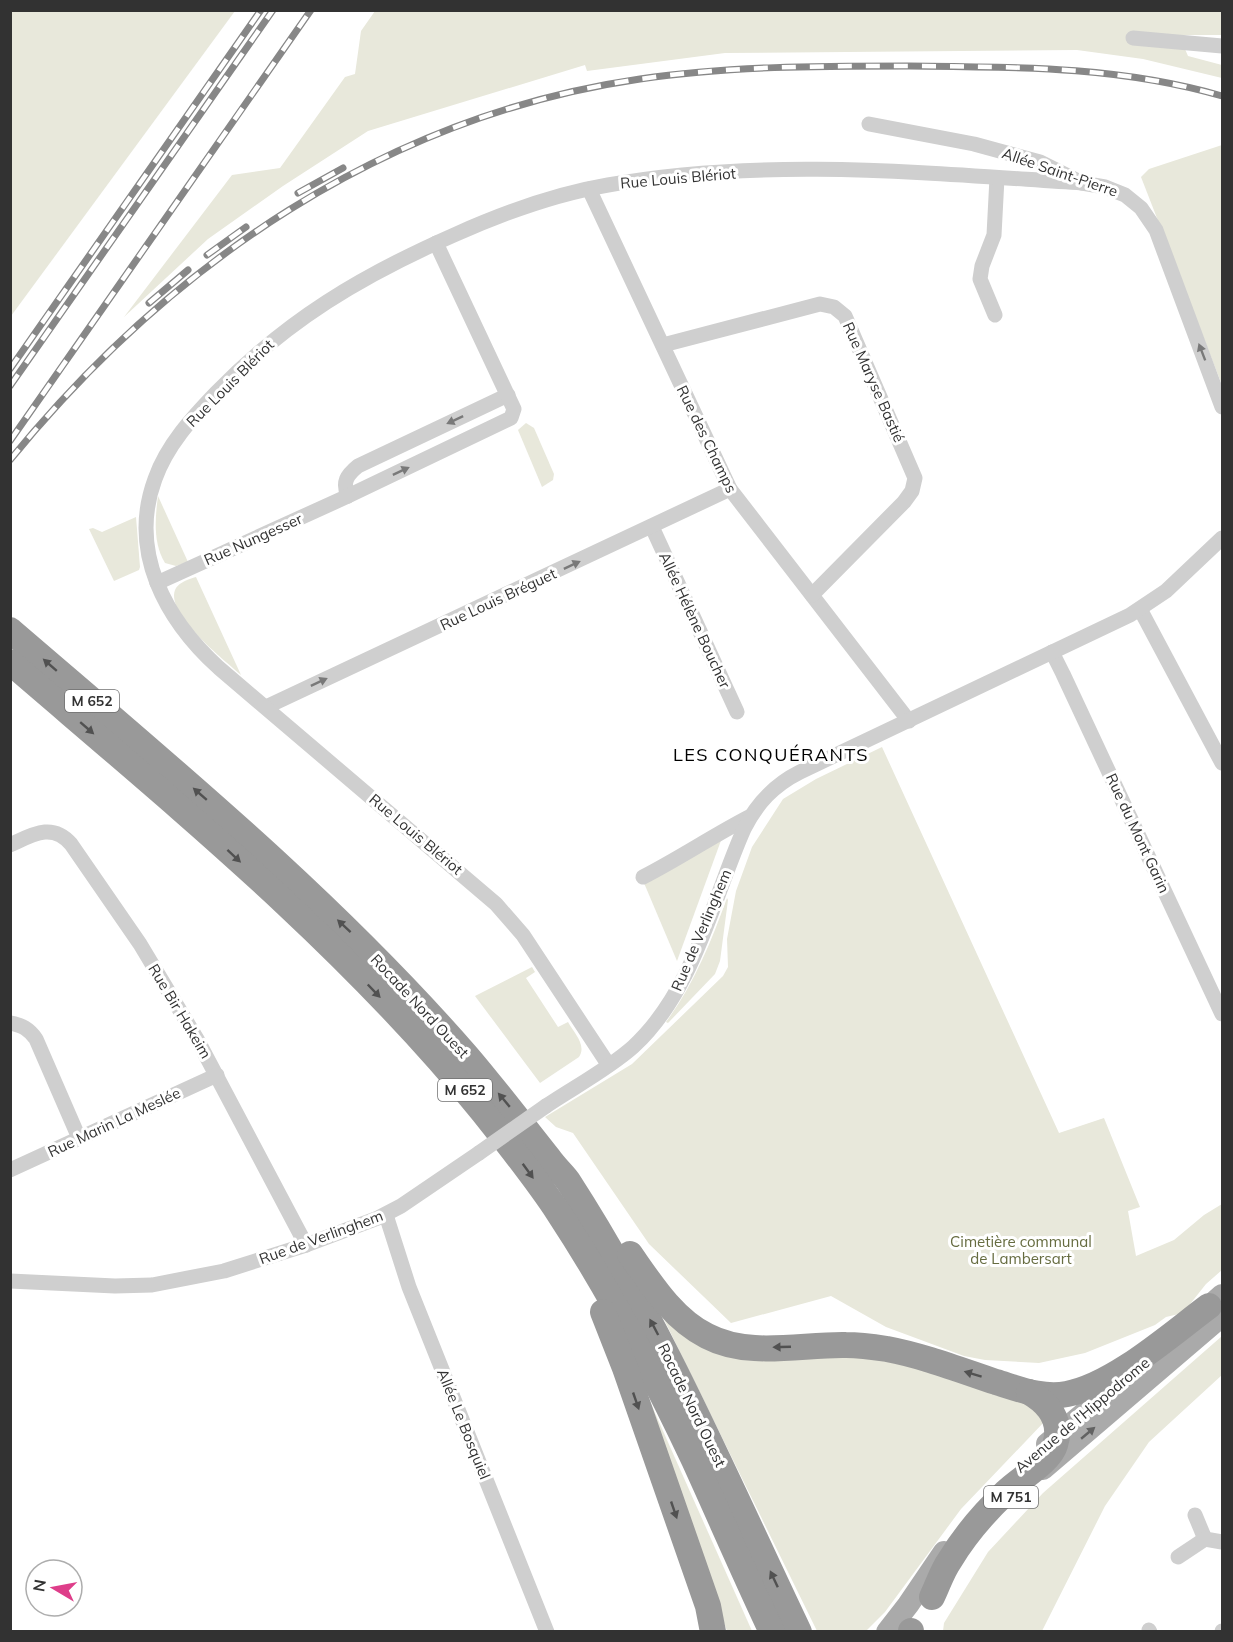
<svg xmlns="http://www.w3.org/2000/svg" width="1233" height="1642" viewBox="0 0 1233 1642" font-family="Mulish,sans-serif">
<rect width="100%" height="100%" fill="#fff"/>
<g fill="#e8e8db">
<polygon points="11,10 235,11 11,316 10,11"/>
<polygon points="375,11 1222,11 1222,35 1179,35 1188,56 1222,65 1222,78 1143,59 1077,50 725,53 587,71 585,65 368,131 283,186 208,239 124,317 232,175 280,168 345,77 355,74 361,31"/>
<polygon points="1222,145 1222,385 1141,177 1149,169"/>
<polygon points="526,423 534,428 554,474 553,480 542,487 518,430"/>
<path d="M158 496 188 562 176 566 165 563C153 543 155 519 158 496Z"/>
<polygon points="136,517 140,567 139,570 114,581 89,529 93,528 102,532"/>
<path d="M196 577 241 675C226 661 162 612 176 588 180 582 189 579 196 577Z"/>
<polygon points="882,747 1059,1133 1104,1118 1140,1207 1128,1211 1136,1256 1174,1240 1204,1215 1222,1204 1222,1270 1206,1284 1183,1313 1166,1317 1155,1325 1085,1353 1039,1363 985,1360 964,1356 886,1327 831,1296 731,1323 649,1244 573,1133 556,1127 545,1117 632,1064 723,976 728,967 727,939 736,891 752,847 783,799 816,779"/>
<polygon points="723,835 677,961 644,883"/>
<path d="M727 898 728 900 720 961 715 974 668 1023 666 1022C694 984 711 942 727 898Z"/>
<path d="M532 967 535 972 526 978 558 1027 568 1022C574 1033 587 1045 579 1057L540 1083 475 996Z"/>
<polygon points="653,1297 690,1334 895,1359 1040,1406 1045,1421 961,1509 885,1612 866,1631 817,1631"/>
<polygon points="1222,1336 1222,1375 1149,1442 1105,1506 1042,1631 943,1631 944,1623 988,1552 1043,1493"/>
<polygon points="627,1350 752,1631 727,1631"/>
</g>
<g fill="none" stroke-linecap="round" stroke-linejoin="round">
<g stroke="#cfcfcf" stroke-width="15">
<polyline points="1133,38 1222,46"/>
<polyline points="869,124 974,144 1040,162 1082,183 1105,187 1125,195 1141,208 1156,230 1222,407"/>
<polyline points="589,189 730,489 909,721"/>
<polyline points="995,315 980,279 982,266 994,235 997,178"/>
<polyline points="663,345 820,304 834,307 845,316 915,478 912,491 904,502 812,595"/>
<path d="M348 496C342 482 347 475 358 466L508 395"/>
<polyline points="652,527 737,712"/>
<polyline points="157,583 348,496 511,418 514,409 436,243"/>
<polyline points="1140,609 1222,763"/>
<polyline points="1052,652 1063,674 1222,1014"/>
<polyline points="266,707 730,489"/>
<path d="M10 845C32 835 52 822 71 844L140 944 197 1039 306 1245"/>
<path d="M643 877C680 858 714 835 751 816"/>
<path d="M10 1023C22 1025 29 1029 36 1039L79 1138"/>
<path d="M608 1064 523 935 496 904 219 668C166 620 128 552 155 479 167 445 192 418 216 393 287 320 361 276 454 235 503 213 555 194 608 185 765 157 925 173 1082 183"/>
<path d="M546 1106C574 1087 607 1070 633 1047 694 991 712 901 744 829 757 803 774 785 800 772L1130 615 1166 591 1222 538"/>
<polyline points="10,1170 217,1075"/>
<polyline points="386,1215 409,1287 547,1632"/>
<polyline points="10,1281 115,1286 152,1285 224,1271 306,1245 378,1218 401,1206 479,1153"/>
<polyline points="1195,1515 1205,1539 1222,1542"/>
<polyline points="1178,1557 1205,1539"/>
<polyline points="1149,1630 1150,1632"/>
<polyline points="1222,1632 1222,1631"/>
</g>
<g stroke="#aaa" stroke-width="22">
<polyline points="1196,1318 1222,1295"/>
<polyline points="1047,1444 1132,1373"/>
<polyline points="1043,1469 1222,1316"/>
<polyline points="887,1632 908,1605 944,1552"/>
</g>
<g stroke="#999" stroke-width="26">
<path d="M10 630C168 766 329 898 466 1055 496 1090 523 1126 551 1161 556 1168 563 1174 568 1181 660 1323 726 1479 799 1632"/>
<path d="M10 662C175 804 345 942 483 1112 509 1145 535 1177 558 1212 610 1291 654 1375 694 1460 720 1517 745 1575 772 1632"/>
<path d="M630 1254C651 1284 673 1319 707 1336 749 1358 801 1344 846 1345 860 1345 874 1347 887 1349 924 1356 960 1370 996 1382 1019 1389 1043 1399 1067 1394 1114 1385 1170 1335 1209 1306"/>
<polyline points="603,1312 625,1368 708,1606 713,1632"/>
<path d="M932 1597C938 1585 942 1571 950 1560 965 1535 985 1512 1006 1492 1019 1479 1050 1462 1055 1445 1063 1421 1048 1403 1029 1392"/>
<polyline points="911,1632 911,1631"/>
</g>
<g stroke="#878787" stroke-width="7">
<g id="rail">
<polyline points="298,193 343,168"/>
<polyline points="207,255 246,227"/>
<polyline points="149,303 188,270"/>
<polyline points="10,369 261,10"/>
<polyline points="10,386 273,10"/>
<polyline points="10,441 311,10"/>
<path d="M10 460C171 263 385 116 640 79 729 66 819 66 909 66 1016 67 1118 66 1222 96"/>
</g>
</g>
<use href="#rail" stroke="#fff" stroke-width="4.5" stroke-dasharray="14" stroke-linecap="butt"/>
<polyline stroke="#cfcfcf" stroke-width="15" points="479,1153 546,1106"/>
</g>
<defs><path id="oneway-solid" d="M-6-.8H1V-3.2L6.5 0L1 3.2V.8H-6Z" transform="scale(1.5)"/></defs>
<g fill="#797979">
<use href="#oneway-solid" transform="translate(1202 352) rotate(-111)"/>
<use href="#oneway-solid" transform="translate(455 420) rotate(155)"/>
<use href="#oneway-solid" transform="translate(401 471) rotate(-25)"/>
<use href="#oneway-solid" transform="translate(572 565) rotate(-25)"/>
<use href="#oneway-solid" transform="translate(319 682) rotate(-25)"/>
</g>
<g fill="#515151">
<use href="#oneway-solid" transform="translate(50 665) rotate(-139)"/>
<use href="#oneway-solid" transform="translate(87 728) rotate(41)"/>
<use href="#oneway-solid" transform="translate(200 794) rotate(-139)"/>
<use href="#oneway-solid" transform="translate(234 856) rotate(43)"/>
<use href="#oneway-solid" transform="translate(344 926) rotate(-137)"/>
<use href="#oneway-solid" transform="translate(374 991) rotate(46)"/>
<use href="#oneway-solid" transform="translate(504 1100) rotate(-130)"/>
<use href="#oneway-solid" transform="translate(528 1171) rotate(54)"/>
<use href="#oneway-solid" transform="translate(654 1327) rotate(-118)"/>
<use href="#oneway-solid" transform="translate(782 1347) rotate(178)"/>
<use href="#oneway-solid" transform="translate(973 1374) rotate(-163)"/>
<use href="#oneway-solid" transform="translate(636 1401) rotate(71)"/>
<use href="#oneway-solid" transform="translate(674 1510) rotate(71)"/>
<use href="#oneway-solid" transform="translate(774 1579) rotate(-115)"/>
</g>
<use fill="#626262" href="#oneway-solid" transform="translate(1088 1433) rotate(-40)"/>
<g text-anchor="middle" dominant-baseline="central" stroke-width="6" stroke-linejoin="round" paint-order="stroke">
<g fill="#fff" stroke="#707070" stroke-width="1.5">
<rect x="65" y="690" width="54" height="22" rx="4.5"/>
<rect x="438" y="1079" width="54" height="22" rx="4.5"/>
<rect x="984" y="1486" width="54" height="22" rx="4.5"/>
</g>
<g font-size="14" font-weight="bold" fill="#323232">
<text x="92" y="701">M 652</text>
<text x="465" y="1090">M 652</text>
<text x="1011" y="1497">M 751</text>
</g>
<g font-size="15" fill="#323232" stroke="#fff">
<text transform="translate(1060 172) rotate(19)">Allée Saint-Pierre</text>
<text transform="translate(678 178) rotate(-5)">Rue Louis Blériot</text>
<text transform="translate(874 382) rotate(66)">Rue Maryse Bastié</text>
<text transform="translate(230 383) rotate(-45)">Rue Louis Blériot</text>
<text transform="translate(707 439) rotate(64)">Rue des Champs</text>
<text transform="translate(253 539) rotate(-24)">Rue Nungesser</text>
<text transform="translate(498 599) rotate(-25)">Rue Louis Bréguet</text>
<text transform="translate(695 620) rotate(65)">Allée Hélène Boucher</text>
<text transform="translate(1138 833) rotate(65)">Rue du Mont Garin</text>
<text transform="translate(416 834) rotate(40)">Rue Louis Blériot</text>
<text transform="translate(701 930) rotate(-67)">Rue de Verlinghem</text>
<text transform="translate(420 1006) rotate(47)">Rocade Nord Ouest</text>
<text transform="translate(180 1011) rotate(59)">Rue Bir Hakeim</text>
<text transform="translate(114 1122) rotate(-25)">Rue Marin La Meslée</text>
<text transform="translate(321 1237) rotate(-20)">Rue de Verlinghem</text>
<text transform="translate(692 1405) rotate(64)">Rocade Nord Ouest</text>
<text transform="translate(1082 1415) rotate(-40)">Avenue de l'Hippodrome</text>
<text transform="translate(464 1424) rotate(68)">Allée Le Bosquiel</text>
</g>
<g font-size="15" fill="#666c40" stroke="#fff">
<text x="1021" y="1241">Cimetière communal<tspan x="1021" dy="17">de Lambersart</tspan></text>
</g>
<g font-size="18" letter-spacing="1.5" fill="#000" stroke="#fff">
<text x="771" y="754">LES CONQUÉRANTS</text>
</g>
</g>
<rect width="1233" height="1642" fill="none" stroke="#323232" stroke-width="24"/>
<g transform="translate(54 1588) rotate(280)"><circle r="28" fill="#ffffff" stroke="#adadad" stroke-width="1.5"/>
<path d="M0-4.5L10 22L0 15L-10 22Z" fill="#de3e8a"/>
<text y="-9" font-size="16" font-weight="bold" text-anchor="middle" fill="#323232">N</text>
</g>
</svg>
